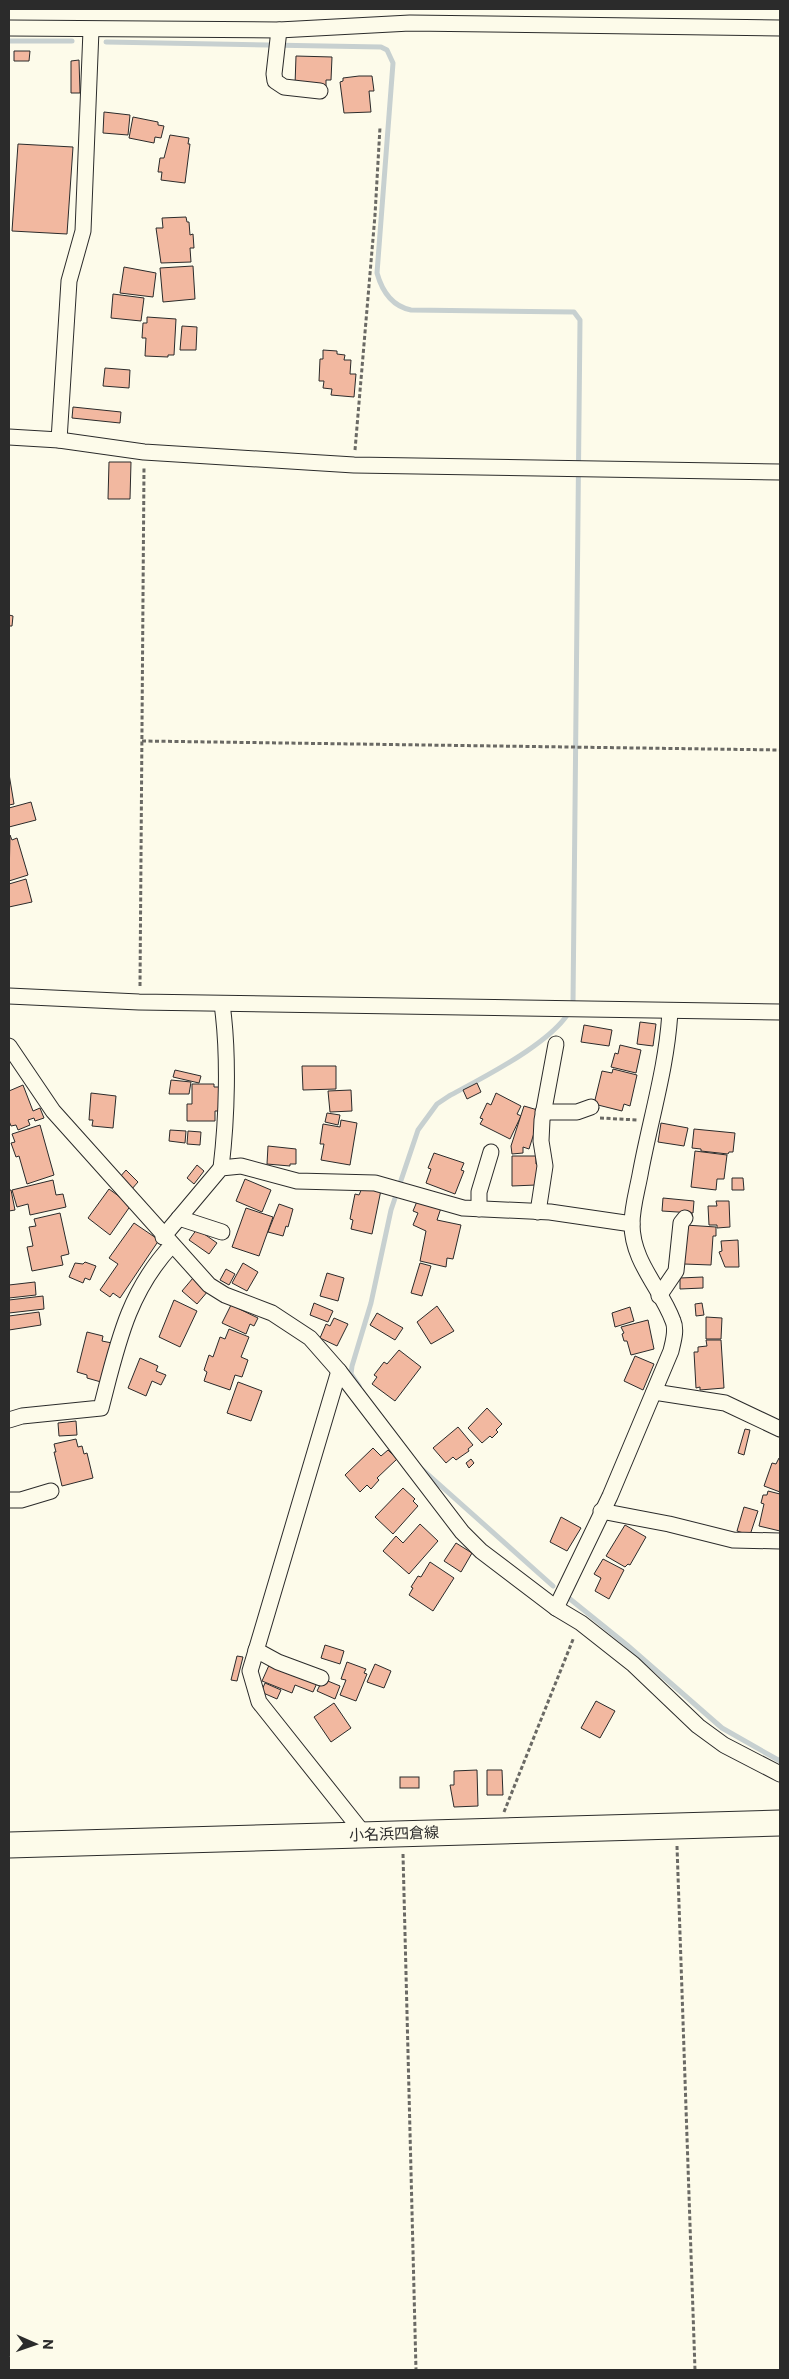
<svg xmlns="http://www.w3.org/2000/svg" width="789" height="2379" viewBox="0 0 789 2379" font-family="Commissioner,'Noto Sans JP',sans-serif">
<rect width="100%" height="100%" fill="#fdfbea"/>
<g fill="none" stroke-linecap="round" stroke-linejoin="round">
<g stroke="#c7d0d0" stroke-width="5">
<polyline points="9,41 72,41"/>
<path d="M106 42 381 47 387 50 393 63 377 273C382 291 391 306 411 310L574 312 580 320 573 1004C561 1039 482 1078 449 1096L437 1104 418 1130 391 1210 371 1303 352 1366 351 1374 359 1386"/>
<polyline points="423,1470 553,1586"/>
<polyline points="570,1599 627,1645 722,1728 780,1761"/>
</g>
</g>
<g fill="#f2b8a0" stroke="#2b2b2b">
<polygon points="14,51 30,51 29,61 14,61"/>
<polygon points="296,56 332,57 331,80 326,80 326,86 295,85"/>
<polygon points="79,60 80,93 71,93 71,61"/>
<polygon points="359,76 372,76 374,91 369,91 371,112 344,113 340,82 343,81 343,78"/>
<polygon points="104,112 130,115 128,135 103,133"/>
<polygon points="133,117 158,122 158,125 164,126 161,138 155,137 154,143 129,138"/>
<polygon points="170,135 189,138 188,144 190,144 185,183 161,180 162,172 158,172 160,158 164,158"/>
<polygon points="18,144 73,147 67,234 12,231"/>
<polygon points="186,217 187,222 189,222 190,235 193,234 194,248 190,248 191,262 161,263 156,228 163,228 162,218"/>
<polygon points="193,266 195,299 163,302 160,268"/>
<polygon points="124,267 156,273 153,297 120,293"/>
<polygon points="113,294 144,298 141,321 111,318"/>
<polygon points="147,317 176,319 174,355 168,355 168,357 145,356 146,338 142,338 143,323 147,323"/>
<polygon points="182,326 197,327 196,350 180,350"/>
<polygon points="323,350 337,351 337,354 345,355 344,360 351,360 350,374 356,374 354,397 331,395 332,389 323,388 324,381 319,381 320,359 323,359"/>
<polygon points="105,368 130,370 129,388 103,386"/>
<polygon points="73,407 121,412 120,423 72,418"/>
<polygon points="109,462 131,462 130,499 108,499"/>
<polygon points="9,615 13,616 12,626 9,626"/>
<polygon points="9,774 14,804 9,805"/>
<polygon points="31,802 36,820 9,827 9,808"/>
<polygon points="10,835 12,840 17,838 28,875 9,881"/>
<polygon points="26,879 32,902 9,907 9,884"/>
<polygon points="640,1022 656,1024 653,1046 637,1044"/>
<polygon points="584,1025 612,1030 609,1046 581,1042"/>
<polygon points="620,1045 641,1050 636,1073 611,1067 615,1053 618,1054"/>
<polygon points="302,1066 336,1066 336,1089 303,1090"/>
<polygon points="613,1069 637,1075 630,1106 624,1104 622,1111 594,1104 602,1071 612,1073"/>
<polygon points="175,1070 201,1076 199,1083 173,1077"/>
<polygon points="171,1080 191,1082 189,1094 169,1094"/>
<polygon points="477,1083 481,1092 467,1099 463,1090"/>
<polygon points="192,1084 214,1084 214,1087 221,1087 221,1111 215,1111 215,1121 187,1121 187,1104 192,1104"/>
<polygon points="23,1085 33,1111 40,1108 44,1118 35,1121 34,1118 28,1120 30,1125 18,1130 16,1125 11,1126 9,1121 9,1091"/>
<polygon points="351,1090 352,1111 330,1112 328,1091"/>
<polygon points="91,1093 116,1096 113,1128 92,1126 93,1120 89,1120"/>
<polygon points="496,1093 521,1106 517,1114 521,1116 510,1139 480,1124 483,1119 480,1118 487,1103 491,1105"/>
<polygon points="524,1106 541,1111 529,1149 523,1147 523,1153 512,1154 511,1146"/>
<polygon points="327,1113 340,1115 338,1125 325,1122"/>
<polygon points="341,1120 357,1123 350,1165 321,1160 324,1144 320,1144 323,1124 340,1127"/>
<polygon points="661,1123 688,1128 684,1146 658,1142"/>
<polygon points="40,1125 54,1175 27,1184 19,1156 16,1157 11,1143 15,1142 12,1134"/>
<polygon points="694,1129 735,1133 733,1152 729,1152 728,1154 701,1151 701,1149 692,1148"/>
<polygon points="170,1130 186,1131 185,1143 169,1141"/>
<polygon points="188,1131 201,1132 200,1145 187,1144"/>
<polygon points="268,1146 296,1149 296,1164 290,1164 290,1166 267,1164"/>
<polygon points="695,1151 727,1155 724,1179 717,1179 716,1190 691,1187"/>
<polygon points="434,1153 464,1163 461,1170 464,1171 455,1194 426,1183 431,1169 428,1168"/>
<polygon points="512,1156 536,1156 536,1164 538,1164 536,1185 512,1186"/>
<polygon points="197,1165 204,1171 194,1184 187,1178"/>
<polygon points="126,1170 138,1182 131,1190 119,1178"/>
<polygon points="732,1178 743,1178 744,1190 732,1190"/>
<polygon points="245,1179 271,1190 262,1212 236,1201"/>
<polygon points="53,1180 56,1195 63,1194 66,1207 30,1215 28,1204 17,1207 12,1190"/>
<polygon points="363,1186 381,1190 372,1234 351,1229 353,1220 350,1219 355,1194 359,1195"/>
<polygon points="109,1189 131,1205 110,1235 88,1218"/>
<polygon points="9,1190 11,1190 15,1210 9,1211"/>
<polygon points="663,1198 694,1201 693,1213 662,1211"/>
<polygon points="418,1199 441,1208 437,1220 461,1225 453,1259 447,1258 446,1267 420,1261 426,1231 413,1225 418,1213 413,1211"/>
<polygon points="716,1201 729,1201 730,1227 717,1228 717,1225 709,1225 708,1206 717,1206"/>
<polygon points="279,1204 293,1209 288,1227 286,1226 283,1236 268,1232"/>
<polygon points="246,1208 273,1217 259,1256 232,1247"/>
<polygon points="60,1213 69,1254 61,1256 63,1265 32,1271 27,1247 33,1246 29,1227 36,1226 34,1219"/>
<polygon points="134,1223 159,1240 120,1298 113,1293 110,1297 100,1290 118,1264 109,1258"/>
<polygon points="685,1225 716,1227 716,1236 713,1236 711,1265 684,1264"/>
<polygon points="197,1229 217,1243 209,1254 189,1240"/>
<polygon points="738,1240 739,1267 725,1267 719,1252 722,1251 721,1241"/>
<polygon points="85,1262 96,1266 90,1280 85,1278 83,1283 69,1277 75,1263 83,1264"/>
<polygon points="243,1263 258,1272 247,1291 232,1283"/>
<polygon points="420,1263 431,1266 422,1296 411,1293"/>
<polygon points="226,1269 235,1274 229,1285 220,1280"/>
<polygon points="327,1273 344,1278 338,1301 320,1296"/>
<polygon points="703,1277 703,1288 680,1289 680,1278"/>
<polygon points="193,1278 208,1291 197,1304 182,1291"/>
<polygon points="35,1282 36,1295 9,1298 9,1285"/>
<polygon points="43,1296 44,1309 9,1313 9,1300"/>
<polygon points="174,1300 197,1311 180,1347 159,1337"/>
<polygon points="314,1303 333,1311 328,1322 310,1315"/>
<polygon points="702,1303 704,1315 696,1316 695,1304"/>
<polygon points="231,1305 258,1318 254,1326 250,1324 246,1334 222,1323"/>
<polygon points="437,1306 454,1331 431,1344 417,1322"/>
<polygon points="630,1307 634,1321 615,1327 612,1313"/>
<polygon points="39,1312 41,1325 9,1330 9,1316"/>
<polygon points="377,1313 403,1328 395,1340 370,1325"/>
<polygon points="706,1317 722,1318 721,1339 706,1339"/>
<polygon points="334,1318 348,1324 337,1346 320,1338 326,1324 330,1326"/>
<polygon points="648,1320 654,1349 631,1355 627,1341 624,1341 622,1334 624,1333 621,1327"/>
<polygon points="229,1329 249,1337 241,1357 248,1360 242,1377 235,1375 230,1390 204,1381 207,1372 204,1370 209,1355 213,1357 220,1337 225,1339"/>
<polygon points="87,1332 103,1336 102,1341 112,1343 101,1382 87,1378 87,1375 77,1372"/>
<polygon points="706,1340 721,1340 724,1388 700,1390 700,1387 696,1388 694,1352 698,1352 698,1347 707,1346"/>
<polygon points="399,1350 421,1367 395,1401 372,1384 377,1377 374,1375 384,1362 387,1364"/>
<polygon points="635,1356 654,1364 643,1390 624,1381"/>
<polygon points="140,1358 158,1366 156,1371 166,1375 161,1385 152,1381 146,1396 128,1388"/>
<polygon points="238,1382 262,1391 251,1421 227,1413"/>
<polygon points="487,1408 502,1424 496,1430 498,1432 492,1438 490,1436 482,1443 468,1428"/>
<polygon points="76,1421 77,1435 59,1436 58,1423"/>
<polygon points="458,1427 473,1445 468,1449 469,1451 456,1460 453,1457 446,1463 433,1448"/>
<polygon points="745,1429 750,1430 744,1455 738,1453"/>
<polygon points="76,1439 78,1447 82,1446 84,1454 87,1453 93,1478 62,1486 54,1452 56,1452 54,1444"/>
<polygon points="373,1448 381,1456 388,1450 397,1459 377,1478 379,1480 371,1489 367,1485 360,1492 345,1475"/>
<polygon points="779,1458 780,1458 780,1492 764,1486 772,1463 776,1464"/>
<polygon points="471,1459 474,1463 469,1468 466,1463"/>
<polygon points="403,1488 415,1499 413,1501 418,1506 393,1534 375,1517"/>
<polygon points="768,1491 780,1494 780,1531 759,1526 764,1504 761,1503 763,1495 767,1495"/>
<polygon points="744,1507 758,1511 750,1535 737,1531"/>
<polygon points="561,1517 581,1528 567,1551 550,1542"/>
<polygon points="420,1524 438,1541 409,1574 383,1551 396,1536 403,1543"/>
<polygon points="625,1525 646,1537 630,1565 628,1564 625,1567 606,1556"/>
<polygon points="456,1543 472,1553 461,1572 444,1561"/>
<polygon points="603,1559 624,1570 609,1599 595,1591 601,1578 594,1574"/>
<polygon points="430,1562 454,1578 433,1611 409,1595 413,1588 411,1587 418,1576 421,1577"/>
<polygon points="325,1645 344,1651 340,1664 321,1658"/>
<polygon points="237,1656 243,1657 237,1681 231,1680"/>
<polygon points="347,1662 366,1669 364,1673 367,1674 356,1701 340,1695 346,1680 341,1679"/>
<polygon points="270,1663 317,1683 313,1692 295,1685 292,1693 262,1681"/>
<polygon points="375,1664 391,1671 384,1688 367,1682"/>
<polygon points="323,1679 340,1686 335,1699 317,1691"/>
<polygon points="265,1683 281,1690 277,1699 261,1692"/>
<polygon points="596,1701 615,1711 600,1738 581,1728"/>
<polygon points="334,1703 351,1728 331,1742 314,1717"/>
<polygon points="477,1770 478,1806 454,1807 450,1785 454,1785 454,1771"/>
<polygon points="487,1770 502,1770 503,1795 487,1795"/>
<rect x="400" y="1777" width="19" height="11"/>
</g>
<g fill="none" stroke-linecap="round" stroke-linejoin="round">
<g stroke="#2b2b2b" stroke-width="17">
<g id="minor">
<polyline points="9,28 279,30 410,23 780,28"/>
<polyline points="279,30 274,74 275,81 284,87 320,91"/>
<polyline points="9,437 59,440 144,452 354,465 780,472"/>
<polyline points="59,440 69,281 83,231 91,30"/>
<polyline points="9,996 139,1002 780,1012"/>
<polyline points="9,1046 53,1111 209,1285 225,1295 272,1313 310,1338 339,1371 462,1532 481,1551 556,1608 581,1623 633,1664 698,1726 724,1745 780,1774"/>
<polyline points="543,1112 577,1112 591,1107"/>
<path d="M221 1168C227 1118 229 1054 222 1004"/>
<polyline points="479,1209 479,1192 491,1152"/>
<polyline points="538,1212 545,1166 541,1141 542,1120 556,1044"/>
<polyline points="179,1218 222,1232"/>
<polyline points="163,1237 221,1168 241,1166 297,1181 375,1183 463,1208 550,1212 632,1224"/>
<polyline points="659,1296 676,1271 681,1223 685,1218"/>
<polyline points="339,1371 250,1671 259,1702 364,1834"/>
<polyline points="654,1392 725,1403 780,1429"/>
<path d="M9 1420 22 1416 101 1408C117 1347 127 1293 172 1245"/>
<polyline points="9,1500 21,1500 51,1491"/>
<polyline points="601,1511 669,1524 733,1540 780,1541"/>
<path d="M556 1608 610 1496 671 1351C673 1342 677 1330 673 1321 661 1288 632 1262 632 1224 632 1208 637 1191 640 1175 650 1120 667 1067 670 1011"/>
<polyline points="256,1650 278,1662 321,1678"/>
</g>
</g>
<g stroke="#2b2b2b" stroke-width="27">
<polyline id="primary" points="9,1845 780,1823"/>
</g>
<g stroke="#6a6964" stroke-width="3" stroke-dasharray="4 2.5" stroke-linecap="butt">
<polyline points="355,450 375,215 380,127"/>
<polyline points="142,741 780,750"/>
<polyline points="140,986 144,467"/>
<polyline points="600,1118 637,1120"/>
<polyline points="504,1812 574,1637"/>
<polyline points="677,1846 695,2370"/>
<polyline points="403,1854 416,2370"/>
</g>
<use href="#minor" stroke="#fdfbea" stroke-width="15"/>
<use href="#primary" stroke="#fdfbea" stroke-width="25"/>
</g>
<g text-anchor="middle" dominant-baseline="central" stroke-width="4" stroke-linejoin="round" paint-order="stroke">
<g font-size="15" fill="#2b2b2b" stroke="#fdfbea">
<text transform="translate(394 1833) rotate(-2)">小名浜四倉線</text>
</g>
</g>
<rect width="789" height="2379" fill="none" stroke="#2b2b2b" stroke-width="20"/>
<g transform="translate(35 2344) rotate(92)" stroke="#fdfbea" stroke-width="4" paint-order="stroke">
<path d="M0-4L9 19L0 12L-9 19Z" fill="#2b2b2b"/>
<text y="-8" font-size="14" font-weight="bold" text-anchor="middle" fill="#2b2b2b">N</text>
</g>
</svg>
